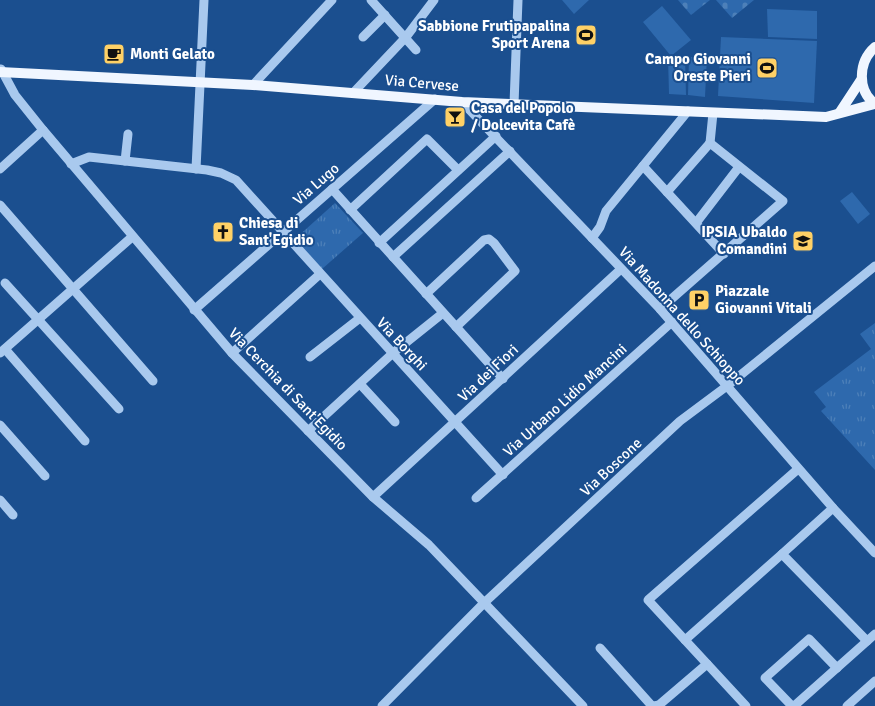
<svg xmlns="http://www.w3.org/2000/svg" width="875" height="706" viewBox="0 0 875 706" font-family="Signika,sans-serif">
<defs>
<pattern id="cemetery-stones" width="16" height="16" patternUnits="userSpaceOnUse" patternTransform="scale(1.25)"><rect width="16" height="16" fill="#2e69ad"/><path d="M2 7V4a2 2 0 0 1 4 0v3zM10 15v-3a2 2 0 0 1 4 0v3z" fill="#4d80b9"/></pattern>
<pattern id="park-tufts" width="24" height="20" patternUnits="userSpaceOnUse" patternTransform="scale(1.25)"><rect width="24" height="20" fill="#2e69ad"/><path d="M3 7l-1-3M5 7V3M7 7l1-3M15 17l-1-3M17 17v-4M19 17l1-3" fill="none" stroke="#4d80b9"/></pattern>
</defs>
<rect width="100%" height="100%" fill="#1b4f8f"/>
<g fill="url(#cemetery-stones)">
<polygon points="678,0 710,0 691,15"/>
<polygon points="716,0 754,0 732,18"/>
</g>
<g fill="url(#park-tufts)">
<polygon points="335,203 363,233 322,269 295,239"/>
<polygon points="875,323 875,470 821,411 826,407 814,392 871,349 860,334"/>
</g>
<g fill="#2e69ad">
<polygon points="562,0 589,0 574,14"/>
<polygon points="662,6 691,40 671,56 643,22"/>
<polygon points="767,9 817,11 817,39 768,37"/>
<polygon points="721,37 817,41 814,103 718,96"/>
<polygon points="668,57 685,57 686,95 669,94"/>
<polygon points="689,57 707,57 705,97 688,95"/>
<polygon points="852,192 870,214 858,224 840,201"/>
</g>
<g fill="none" stroke-linecap="round" stroke-linejoin="round">
<g stroke="#a9c9ee" stroke-width="9">
<polyline points="371,0 416,50"/>
<polyline points="363,37 385,15"/>
<polyline points="1,69 15,95 43,130 232,353 373,497 429,545 583,706"/>
<polyline points="253,85 332,0"/>
<polyline points="353,93 406,37 434,0"/>
<polyline points="462,102 660,309 833,508 875,553"/>
<polyline points="514,104 518,0"/>
<polyline points="710,143 713,113"/>
<polyline points="125,161 128,134"/>
<polyline points="71,164 89,157 207,170 221,173 236,180 503,475"/>
<polyline points="643,166 724,254"/>
<polyline points="0,169 43,130"/>
<polyline points="196,169 204,0"/>
<polyline points="332,189 503,379"/>
<polyline points="667,192 710,143"/>
<polyline points="0,205 153,381"/>
<polyline points="350,210 427,139 458,170"/>
<polyline points="696,223 739,167"/>
<polyline points="592,238 600,227 606,211 688,111"/>
<polyline points="379,243 496,136"/>
<polyline points="393,257 510,151"/>
<polyline points="5,283 119,409"/>
<polyline points="426,294 484,240 489,239 494,243 515,271 456,327"/>
<polyline points="660,309 783,201 710,143"/>
<polyline points="194,310 435,99"/>
<polyline points="5,349 85,441"/>
<polyline points="0,353 132,237"/>
<polyline points="232,353 320,274"/>
<polyline points="310,357 360,318"/>
<polyline points="360,384 395,422"/>
<polyline points="0,425 45,476"/>
<polyline points="308,431 393,353 443,313"/>
<polyline points="373,497 621,269"/>
<polyline points="476,498 672,322"/>
<polyline points="0,500 13,515"/>
<polyline points="833,508 782,554 867,641"/>
<polyline points="685,640 782,554"/>
<polyline points="600,648 652,706"/>
<polyline points="382,706 484,603 680,421 727,386 875,266"/>
<polyline points="654,706 659,705 707,664"/>
<polyline points="746,706 648,600 798,469"/>
<polyline points="792,706 765,678 809,639 837,668"/>
<polyline points="794,706 875,634"/>
<polyline points="847,706 875,681"/>
</g>
<g stroke="#f0f6ff" stroke-width="10">
<path d="M875 47C858 62 857 90 875 104"/>
<polyline points="0,72 253,85 462,102 826,117 874,104"/>
<polyline points="840,112 861,80"/>
</g>
</g>
<defs>
<g id="stadium-square" transform="scale(1.125)"><rect x="-9" y="-9" width="18" height="18" rx="4" fill="#ffd166" stroke="#1b4f8f"/><path d="M0-5a6.5 5 0 1 0 0 10a6.5 5 0 1 0 0-10ZM-3.5-1.8h7v3.6h-7Z" fill="#111"/></g>
<g id="cafe-square" transform="scale(1.125)"><rect x="-9" y="-9" width="18" height="18" rx="4" fill="#ffd166" stroke="#1b4f8f"/><path d="M-5.5-4.5H6V0H3Q3 3.5 0 3.5H-2.5Q-5.5 3.5-5.5 0ZM3-3.2v2h1.7v-2ZM-6 4.5H4V6H-6Z" fill="#111"/></g>
<g id="bar-square" transform="scale(1.125)"><rect x="-9" y="-9" width="18" height="18" rx="4" fill="#ffd166" stroke="#1b4f8f"/><path d="M-6-5H6L.8 .8V4.5H3.5V6h-7V4.5H-.8V.8Z" fill="#111"/></g>
<g id="church-square" transform="scale(1.125)"><rect x="-9" y="-9" width="18" height="18" rx="4" fill="#ffd166" stroke="#1b4f8f"/><path d="M-1.2-6h2.4v3.5h3.3v2.4h-3.3V6h-2.4V-.1h-3.3v-2.4h3.3Z" fill="#111"/></g>
<g id="school-square" transform="scale(1.125)"><rect x="-9" y="-9" width="18" height="18" rx="4" fill="#ffd166" stroke="#1b4f8f"/><path d="M0-5L7-2L0 1L-7-2ZM-4 1L0 2.5L4 1V4Q0 6-4 4Z" fill="#111"/></g>
<g id="parking-square" transform="scale(1.125)"><rect x="-9" y="-9" width="18" height="18" rx="4" fill="#ffd166" stroke="#1b4f8f"/><path d="M-3.5-5.5H1a3.5 3.5 0 0 1 0 7H-1V5.5H-3.5ZM-1-3.4V-.6H.8a1.4 1.4 0 0 0 0-2.8Z" fill="#111"/></g>
</defs>
<g fill-rule="evenodd">
<use href="#stadium-square" x="586" y="35"/>
<use href="#cafe-square" x="114" y="54"/>
<use href="#stadium-square" x="767" y="68"/>
<use href="#bar-square" x="455" y="117"/>
<use href="#church-square" x="223" y="232"/>
<use href="#school-square" x="803" y="241"/>
<use href="#parking-square" x="699" y="300"/>
</g>
<g text-anchor="middle" dominant-baseline="central" stroke-width="4" stroke-linejoin="round" paint-order="stroke">
<g font-size="15" font-weight="bold" fill="#fff" stroke="#1b4f8f" text-anchor="start">
<text x="570" y="26" text-anchor="end">Sabbione Frutipapalina<tspan x="570" dy="17">Sport Arena</tspan></text>
<text x="130" y="54">Monti Gelato</text>
<text x="751" y="59" text-anchor="end">Campo Giovanni<tspan x="751" dy="17">Oreste Pieri</tspan></text>
<text x="471" y="108">Casa del Popolo<tspan x="471" dy="17">/ Dolcevita Cafè</tspan></text>
<text x="239" y="223">Chiesa di<tspan x="239" dy="17">Sant'Egidio</tspan></text>
<text x="787" y="232" text-anchor="end">IPSIA Ubaldo<tspan x="787" dy="17">Comandini</tspan></text>
<text x="715" y="291">Piazzale<tspan x="715" dy="17">Giovanni Vitali</tspan></text>
</g>
<g font-size="15" fill="#fff" stroke="#1b4f8f">
<text transform="translate(422 83) rotate(5)">Via Cervese</text>
<text transform="translate(316 184) rotate(-41)">Via Lugo</text>
<text transform="translate(682 316) rotate(48)">Via Madonna dello Schioppo</text>
<text transform="translate(402 344) rotate(47)">Via Borghi</text>
<text transform="translate(488 373) rotate(-43)">Via dei Fiori</text>
<text transform="translate(288 389) rotate(46)">Via Cerchia di Sant'Egidio</text>
<text transform="translate(565 400) rotate(-42)">Via Urbano Lidio Mancini</text>
<text transform="translate(611 467) rotate(-43)">Via Boscone</text>
</g>
</g>
</svg>
